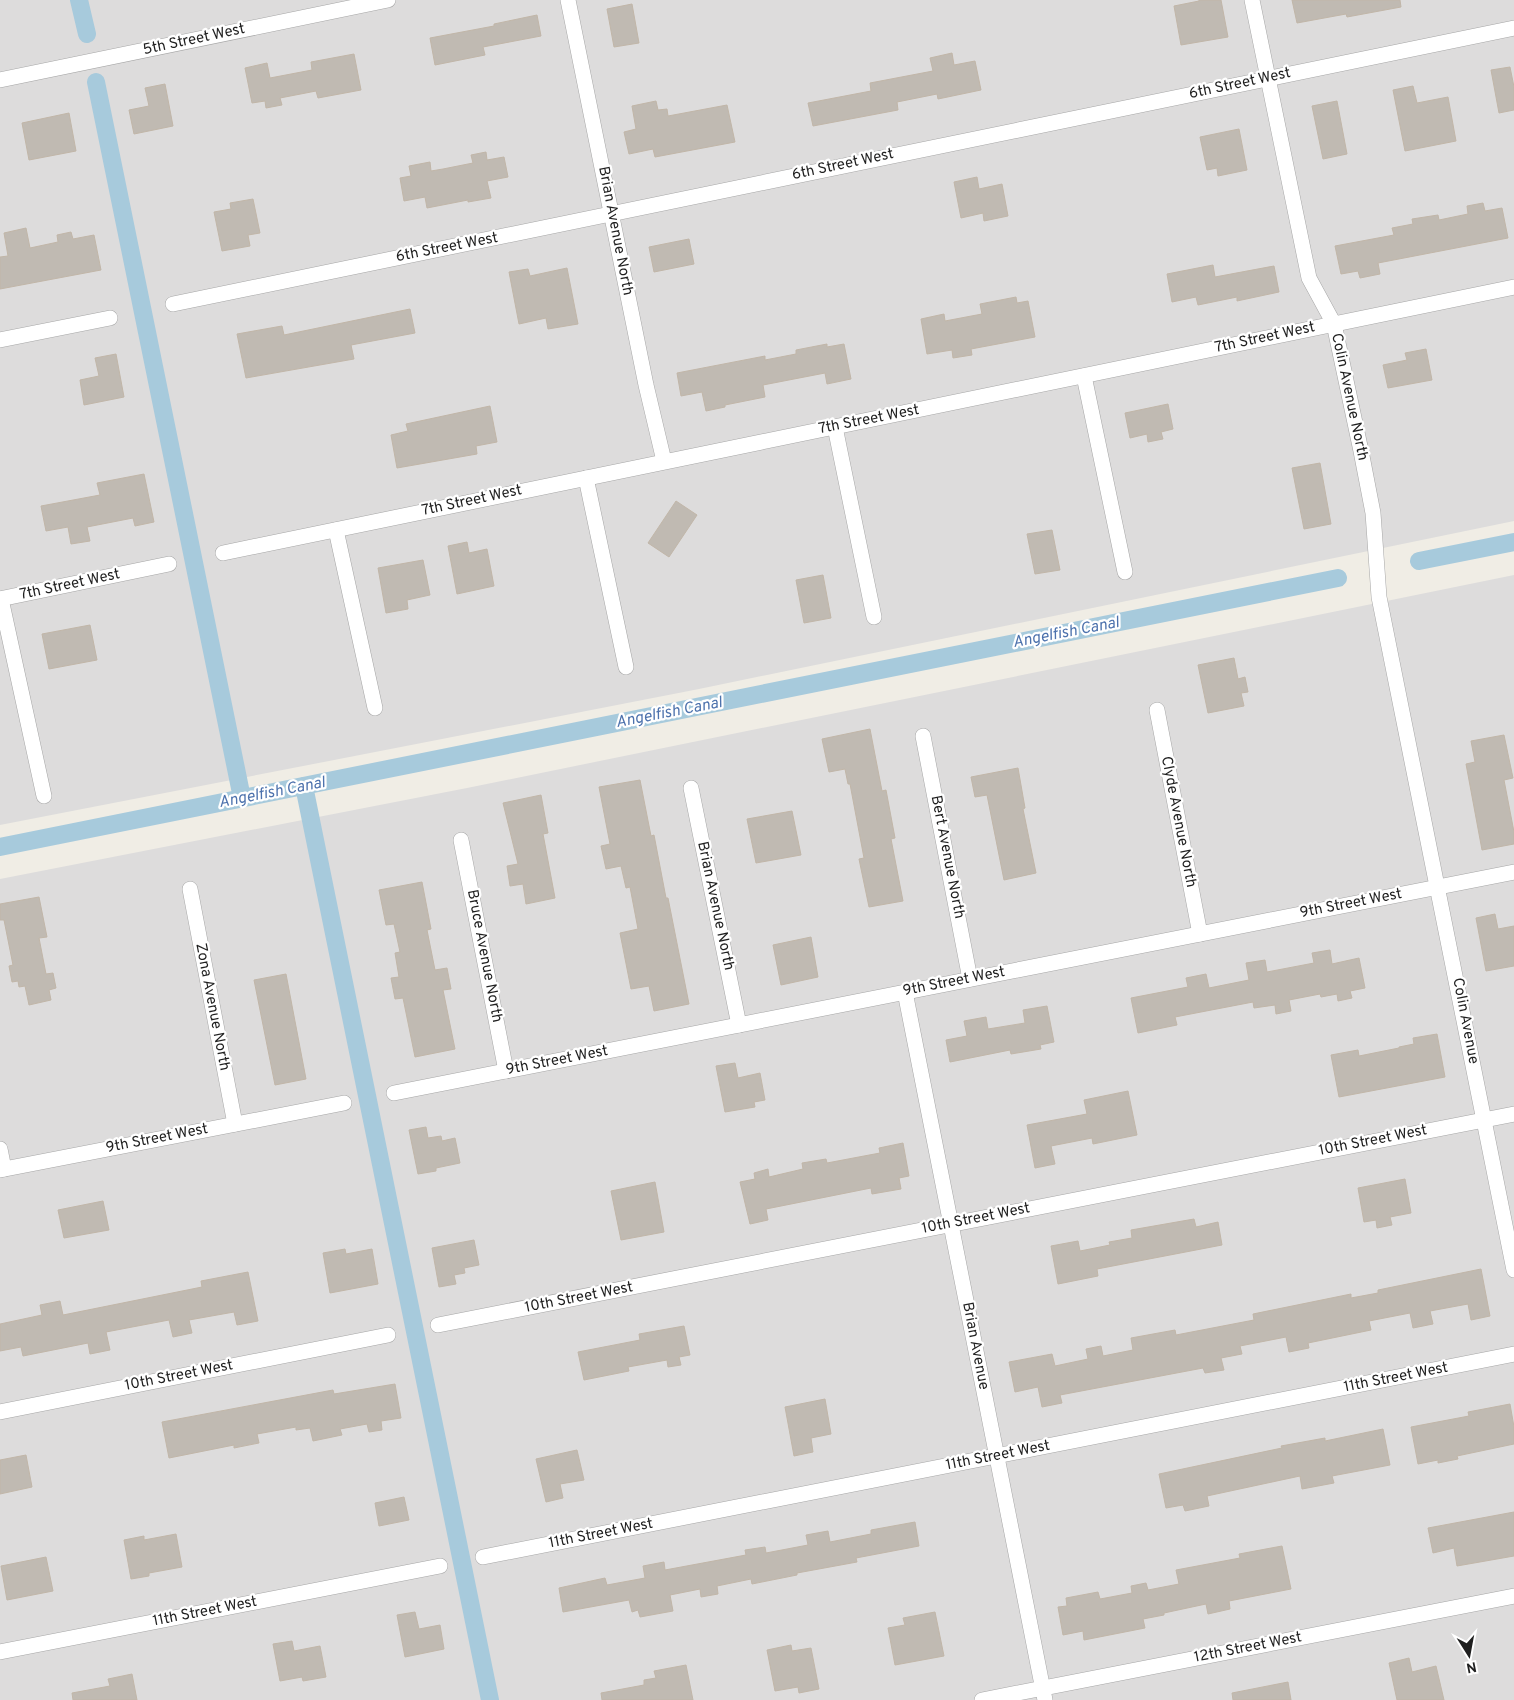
<svg xmlns="http://www.w3.org/2000/svg" width="1514" height="1700" viewBox="0 0 1514 1700" font-family="Overpass,sans-serif">
<rect width="100%" height="100%" fill="#f0ede5"/>
<g fill="#dddcdc">
<polygon points="0,0 1514,0 1514,521 699,689 0,825"/>
<polygon points="1514,575 1514,1700 0,1700 0,879 467,788"/>
</g>
<g fill="none" stroke-linecap="round" stroke-linejoin="round">
<g stroke="#a7cadc" stroke-width="18">
<polyline points="79,0 87,34"/>
<polyline points="96,82 242,798"/>
<polyline points="1419,561 1514,542"/>
<polyline points="304,786 490,1700"/>
<polyline points="0,847 1338,578"/>
</g>
</g>
<g fill="#c0bab2" stroke="#c1b6a8">
<polygon points="1199,0 1221,0 1228,37 1181,45 1174,6 1199,1"/>
<polygon points="1292,0 1400,0 1401,7 1347,17 1346,14 1297,23"/>
<polygon points="632,4 639,43 614,47 607,9"/>
<polygon points="537,15 541,36 483,47 485,55 435,65 430,38 494,26 494,24"/>
<polygon points="952,53 954,65 975,61 981,90 938,99 937,94 897,102 898,110 813,126 808,103 871,91 870,83 933,71 930,58"/>
<polygon points="354,54 361,90 318,98 316,91 280,98 282,105 266,108 265,101 252,103 245,68 267,63 270,78 312,70 311,62"/>
<polygon points="1510,67 1514,87 1514,110 1499,113 1491,70"/>
<polygon points="165,84 173,126 134,134 129,110 149,106 145,88"/>
<polygon points="1413,86 1417,103 1448,97 1456,141 1405,151 1393,90"/>
<polygon points="656,101 658,110 667,109 668,116 727,105 735,142 655,157 653,149 629,154 624,132 636,129 632,106"/>
<polygon points="1337,101 1347,154 1323,159 1312,106"/>
<polygon points="69,113 76,151 29,160 22,123"/>
<polygon points="1239,129 1247,170 1218,176 1217,168 1207,170 1200,137"/>
<polygon points="486,152 487,160 504,157 508,177 487,181 491,198 468,202 468,200 427,208 425,197 404,201 400,178 411,176 409,166 430,162 431,171 443,169 473,163 471,155"/>
<polygon points="977,177 979,189 1002,184 1008,216 984,221 983,213 961,218 954,182"/>
<polygon points="253,199 260,233 248,235 250,246 222,251 214,212 231,209 230,203"/>
<polygon points="1483,203 1485,211 1502,208 1508,238 1378,263 1380,274 1360,278 1358,271 1341,274 1335,246 1394,235 1392,228 1413,224 1412,219 1438,215 1439,220 1468,214 1467,206"/>
<polygon points="26,228 30,248 58,242 57,235 71,232 73,239 94,235 101,270 0,289 0,257 8,256 4,233"/>
<polygon points="689,239 694,264 654,272 649,247"/>
<polygon points="1213,265 1215,277 1274,266 1279,292 1237,301 1237,297 1198,305 1196,297 1172,302 1167,274"/>
<polygon points="567,268 578,324 548,329 546,318 519,324 509,272 528,269 530,276"/>
<polygon points="1016,297 1017,303 1028,301 1035,337 971,349 972,355 953,358 952,350 927,354 921,319 944,314 945,321 982,314 980,304"/>
<polygon points="410,309 415,333 351,345 354,359 246,378 237,334 282,326 284,335"/>
<polygon points="827,344 827,347 844,344 851,379 827,384 825,373 763,385 765,397 725,405 725,407 706,411 702,392 681,396 677,373 765,356 765,360 796,354 796,350"/>
<polygon points="1426,349 1432,380 1388,388 1383,365 1407,360 1405,353"/>
<polygon points="116,354 124,397 84,405 80,380 99,376 95,358"/>
<polygon points="1168,404 1173,429 1161,432 1163,439 1148,442 1147,434 1130,438 1125,413"/>
<polygon points="490,406 497,442 476,446 477,454 397,468 391,435 408,431 406,424"/>
<polygon points="1320,463 1331,524 1304,529 1292,468"/>
<polygon points="144,474 154,522 135,526 133,518 87,527 90,541 71,544 68,527 46,531 41,506 100,495 97,483"/>
<polygon points="676,501 697,515 669,557 648,543"/>
<polygon points="1052,530 1060,570 1035,574 1027,534"/>
<polygon points="467,542 469,553 487,549 494,586 457,594 448,546"/>
<polygon points="423,560 430,595 407,600 408,609 386,613 378,568"/>
<polygon points="823,575 831,618 804,623 796,580"/>
<polygon points="90,625 97,660 49,669 42,634"/>
<polygon points="1234,658 1238,679 1245,677 1248,692 1241,693 1244,706 1208,713 1198,665"/>
<polygon points="870,729 882,791 886,790 895,838 891,839 903,901 869,907 859,859 864,858 850,784 848,784 845,769 829,772 822,739"/>
<polygon points="1504,735 1513,778 1504,780 1514,832 1514,844 1482,850 1466,764 1475,762 1471,741"/>
<polygon points="1018,768 1025,808 1023,809 1036,873 1004,880 987,795 975,797 971,777"/>
<polygon points="640,780 651,836 654,835 666,898 668,898 689,1004 654,1011 649,986 631,989 620,933 638,929 630,887 626,888 621,866 606,869 601,846 610,844 599,787"/>
<polygon points="541,795 548,833 543,834 555,898 526,904 523,884 510,886 507,866 518,864 503,803"/>
<polygon points="792,811 801,855 756,863 747,819"/>
<polygon points="422,882 431,929 427,930 435,970 447,968 451,989 443,990 455,1049 415,1057 403,998 395,999 391,978 399,977 395,953 400,952 394,924 386,925 379,890"/>
<polygon points="39,897 47,937 39,938 46,974 53,973 56,988 49,990 51,1000 29,1005 25,986 19,987 18,981 12,982 9,966 13,965 4,920 0,920 0,904"/>
<polygon points="1495,914 1498,929 1514,926 1514,966 1486,971 1476,918"/>
<polygon points="811,937 818,977 781,985 773,945"/>
<polygon points="1330,950 1332,964 1359,958 1365,988 1350,991 1352,998 1338,1001 1337,994 1321,997 1320,994 1289,1000 1291,1011 1276,1014 1275,1005 1254,1008 1253,1002 1175,1017 1177,1025 1138,1033 1131,998 1188,987 1186,978 1206,974 1209,988 1249,980 1246,963 1265,960 1267,972 1314,963 1312,953"/>
<polygon points="286,974 306,1079 275,1085 254,980"/>
<polygon points="1047,1006 1054,1042 1040,1045 1041,1049 1011,1054 1010,1050 950,1062 946,1040 967,1036 964,1021 986,1017 988,1029 1025,1023 1023,1010"/>
<polygon points="1437,1034 1445,1077 1339,1097 1331,1055 1358,1050 1359,1056 1399,1048 1399,1047 1414,1044 1413,1038"/>
<polygon points="735,1063 738,1078 760,1073 765,1100 754,1102 755,1107 725,1112 716,1066"/>
<polygon points="1128,1091 1137,1135 1093,1144 1092,1138 1051,1146 1055,1164 1035,1168 1027,1125 1087,1114 1084,1100"/>
<polygon points="426,1127 428,1138 441,1136 442,1141 455,1138 460,1163 436,1168 436,1171 418,1174 409,1130"/>
<polygon points="903,1143 909,1176 899,1178 901,1189 872,1194 871,1188 766,1209 768,1220 750,1224 740,1182 755,1179 754,1173 768,1169 769,1177 803,1169 802,1163 826,1159 827,1163 864,1156 880,1153 879,1148"/>
<polygon points="1405,1179 1411,1213 1390,1217 1392,1225 1377,1228 1376,1220 1364,1222 1358,1188"/>
<polygon points="655,1182 664,1232 621,1240 611,1191"/>
<polygon points="103,1201 109,1230 64,1238 58,1210"/>
<polygon points="1194,1219 1196,1227 1218,1222 1222,1245 1097,1269 1098,1276 1058,1284 1051,1246 1078,1241 1080,1251 1110,1245 1109,1242 1132,1238 1131,1230"/>
<polygon points="474,1240 479,1265 464,1268 465,1273 454,1275 456,1284 439,1287 432,1248"/>
<polygon points="345,1249 346,1254 372,1249 378,1284 330,1293 323,1253"/>
<polygon points="1481,1269 1490,1316 1471,1320 1468,1304 1430,1311 1433,1324 1413,1328 1410,1313 1369,1321 1371,1330 1308,1343 1309,1348 1289,1352 1286,1337 1240,1346 1242,1354 1221,1358 1224,1370 1205,1373 1203,1368 1060,1395 1062,1403 1042,1407 1038,1387 1015,1392 1009,1362 1052,1354 1055,1366 1088,1359 1086,1349 1101,1346 1103,1356 1133,1350 1131,1338 1175,1330 1176,1335 1254,1320 1253,1314 1351,1294 1351,1298 1378,1293 1378,1290"/>
<polygon points="248,1272 258,1321 237,1325 234,1312 189,1320 192,1333 173,1337 169,1320 106,1332 110,1350 90,1354 88,1343 23,1356 21,1347 0,1351 0,1324 42,1315 40,1305 60,1301 63,1315 202,1287 201,1281"/>
<polygon points="684,1326 690,1355 679,1357 681,1365 668,1367 667,1360 628,1367 629,1371 584,1380 578,1352 640,1340 639,1334"/>
<polygon points="395,1384 401,1418 381,1421 382,1430 369,1432 367,1424 340,1429 342,1435 313,1441 310,1428 296,1430 296,1427 257,1434 259,1443 234,1448 234,1445 169,1458 162,1422 333,1390 334,1394"/>
<polygon points="825,1399 831,1434 811,1438 813,1452 794,1456 785,1407"/>
<polygon points="1510,1404 1514,1427 1514,1444 1457,1456 1458,1459 1438,1463 1438,1460 1418,1464 1411,1427 1469,1416 1468,1412"/>
<polygon points="1383,1429 1390,1465 1332,1476 1334,1483 1302,1489 1300,1476 1207,1496 1209,1506 1185,1511 1183,1505 1166,1508 1159,1474 1282,1448 1281,1446 1325,1438 1325,1441"/>
<polygon points="577,1450 584,1480 560,1484 563,1498 546,1502 536,1459"/>
<polygon points="26,1455 32,1487 0,1494 0,1460"/>
<polygon points="404,1497 409,1520 379,1526 375,1503"/>
<polygon points="1514,1512 1514,1556 1457,1566 1454,1548 1433,1553 1428,1528"/>
<polygon points="915,1522 919,1546 856,1558 857,1562 797,1573 797,1575 752,1584 751,1579 717,1586 718,1594 701,1597 700,1589 670,1595 673,1611 640,1617 638,1610 632,1612 629,1600 563,1612 559,1588 605,1578 607,1585 645,1578 643,1566 664,1562 665,1570 746,1555 745,1550 765,1547 766,1553 808,1545 806,1535 828,1531 830,1542 871,1534 871,1530"/>
<polygon points="176,1534 182,1567 149,1573 149,1576 131,1579 124,1540 144,1536 144,1540"/>
<polygon points="1282,1546 1291,1589 1229,1601 1230,1609 1208,1614 1206,1604 1164,1613 1164,1615 1143,1619 1145,1628 1084,1640 1083,1631 1063,1635 1058,1607 1067,1606 1066,1598 1098,1592 1100,1599 1132,1593 1131,1586 1146,1583 1148,1590 1179,1584 1176,1570 1240,1558 1239,1554"/>
<polygon points="46,1557 53,1591 7,1600 1,1566"/>
<polygon points="415,1612 419,1629 440,1625 444,1649 405,1657 397,1615"/>
<polygon points="935,1612 944,1656 895,1665 888,1628 905,1625 903,1618"/>
<polygon points="292,1641 294,1651 320,1646 326,1677 303,1681 302,1677 280,1681 273,1644"/>
<polygon points="791,1645 792,1651 811,1648 819,1689 799,1693 798,1687 775,1691 767,1650"/>
<polygon points="1409,1658 1412,1672 1436,1666 1444,1700 1397,1700 1389,1663"/>
<polygon points="686,1665 693,1700 602,1700 601,1693 644,1685 644,1680 656,1678 654,1671"/>
<polygon points="132,1674 137,1700 73,1700 72,1693 110,1686 108,1679"/>
<polygon points="1288,1682 1291,1700 1233,1700 1232,1693"/>
</g>
<g fill="none" stroke-linecap="round" stroke-linejoin="round">
<g stroke="#a6a6a6" stroke-width="16">
<g id="street">
<polyline points="568,0 646,385 664,461"/>
<polyline points="1252,0 1309,278 1334,324 1361,451 1373,513 1379,597 1514,1270"/>
<polyline points="0,80 388,0"/>
<polyline points="173,304 1514,28"/>
<polyline points="0,340 110,318"/>
<polyline points="1084,376 1125,572"/>
<polyline points="835,427 874,617"/>
<polyline points="586,478 626,667"/>
<polyline points="336,530 375,708"/>
<polyline points="223,553 1514,287"/>
<polyline points="0,599 169,564"/>
<polyline points="1,599 44,796"/>
<polyline points="1157,710 1200,934"/>
<polyline points="923,736 970,979"/>
<polyline points="691,788 739,1025"/>
<polyline points="461,840 506,1071"/>
<polyline points="190,889 235,1124"/>
<polyline points="905,992 1045,1700"/>
<polyline points="394,1093 1514,872"/>
<polyline points="0,1149 4,1169"/>
<polyline points="0,1170 344,1103"/>
<polyline points="438,1325 1514,1114"/>
<polyline points="0,1412 388,1335"/>
<polyline points="483,1557 1514,1354"/>
<polyline points="0,1652 440,1566"/>
<polyline points="982,1700 1514,1596"/>
</g>
</g>
<use href="#street" stroke="#fff" stroke-width="15"/>
</g>
<g text-anchor="middle" dominant-baseline="central" stroke-width="4.5" stroke-linejoin="round" paint-order="stroke">
<g font-size="15" fill="#1f1f1f" stroke="#fff">
<text transform="translate(194 40) rotate(-12)">5th Street West</text>
<text transform="translate(1240 84) rotate(-12)">6th Street West</text>
<text transform="translate(843 165) rotate(-12)">6th Street West</text>
<text transform="translate(615 231) rotate(79)">Brian Avenue North</text>
<text transform="translate(447 248) rotate(-11)">6th Street West</text>
<text transform="translate(1265 338) rotate(-12)">7th Street West</text>
<text transform="translate(1349 397) rotate(78)">Colin Avenue North</text>
<text transform="translate(869 420) rotate(-11)">7th Street West</text>
<text transform="translate(472 501) rotate(-12)">7th Street West</text>
<text transform="translate(70 585) rotate(-12)">7th Street West</text>
<text transform="translate(1178 822) rotate(79)">Clyde Avenue North</text>
<text transform="translate(947 857) rotate(79)">Bert Avenue North</text>
<text transform="translate(1351 904) rotate(-11)">9th Street West</text>
<text transform="translate(715 906) rotate(78)">Brian Avenue North</text>
<text transform="translate(484 956) rotate(79)">Bruce Avenue North</text>
<text transform="translate(954 982) rotate(-11)">9th Street West</text>
<text transform="translate(212 1007) rotate(79)">Zona Avenue North</text>
<text transform="translate(1465 1021) rotate(79)">Colin Avenue</text>
<text transform="translate(557 1061) rotate(-11)">9th Street West</text>
<text transform="translate(157 1139) rotate(-11)">9th Street West</text>
<text transform="translate(1373 1141) rotate(-11)">10th Street West</text>
<text transform="translate(976 1219) rotate(-11)">10th Street West</text>
<text transform="translate(579 1298) rotate(-11)">10th Street West</text>
<text transform="translate(975 1346) rotate(79)">Brian Avenue</text>
<text transform="translate(179 1376) rotate(-11)">10th Street West</text>
<text transform="translate(1396 1378) rotate(-11)">11th Street West</text>
<text transform="translate(998 1456) rotate(-11)">11th Street West</text>
<text transform="translate(601 1534) rotate(-11)">11th Street West</text>
<text transform="translate(205 1612) rotate(-11)">11th Street West</text>
<text transform="translate(1248 1648) rotate(-11)">12th Street West</text>
</g>
<g font-size="16" font-style="italic" fill="#4d72ad" stroke="#fff">
<text transform="translate(1066 633) rotate(-11)">Angelfish Canal</text>
<text transform="translate(669 713) rotate(-11)">Angelfish Canal</text>
<text transform="translate(272 793) rotate(-11)">Angelfish Canal</text>
</g>
</g>
<g transform="translate(1469 1655) rotate(169)" stroke="#ffffff" stroke-width="4" paint-order="stroke">
<path d="M0-4L9 19L0 12L-9 19Z" fill="#1f1f1f"/>
<text y="-8" font-size="14" font-weight="bold" text-anchor="middle" fill="#1f1f1f">N</text>
</g>
</svg>
